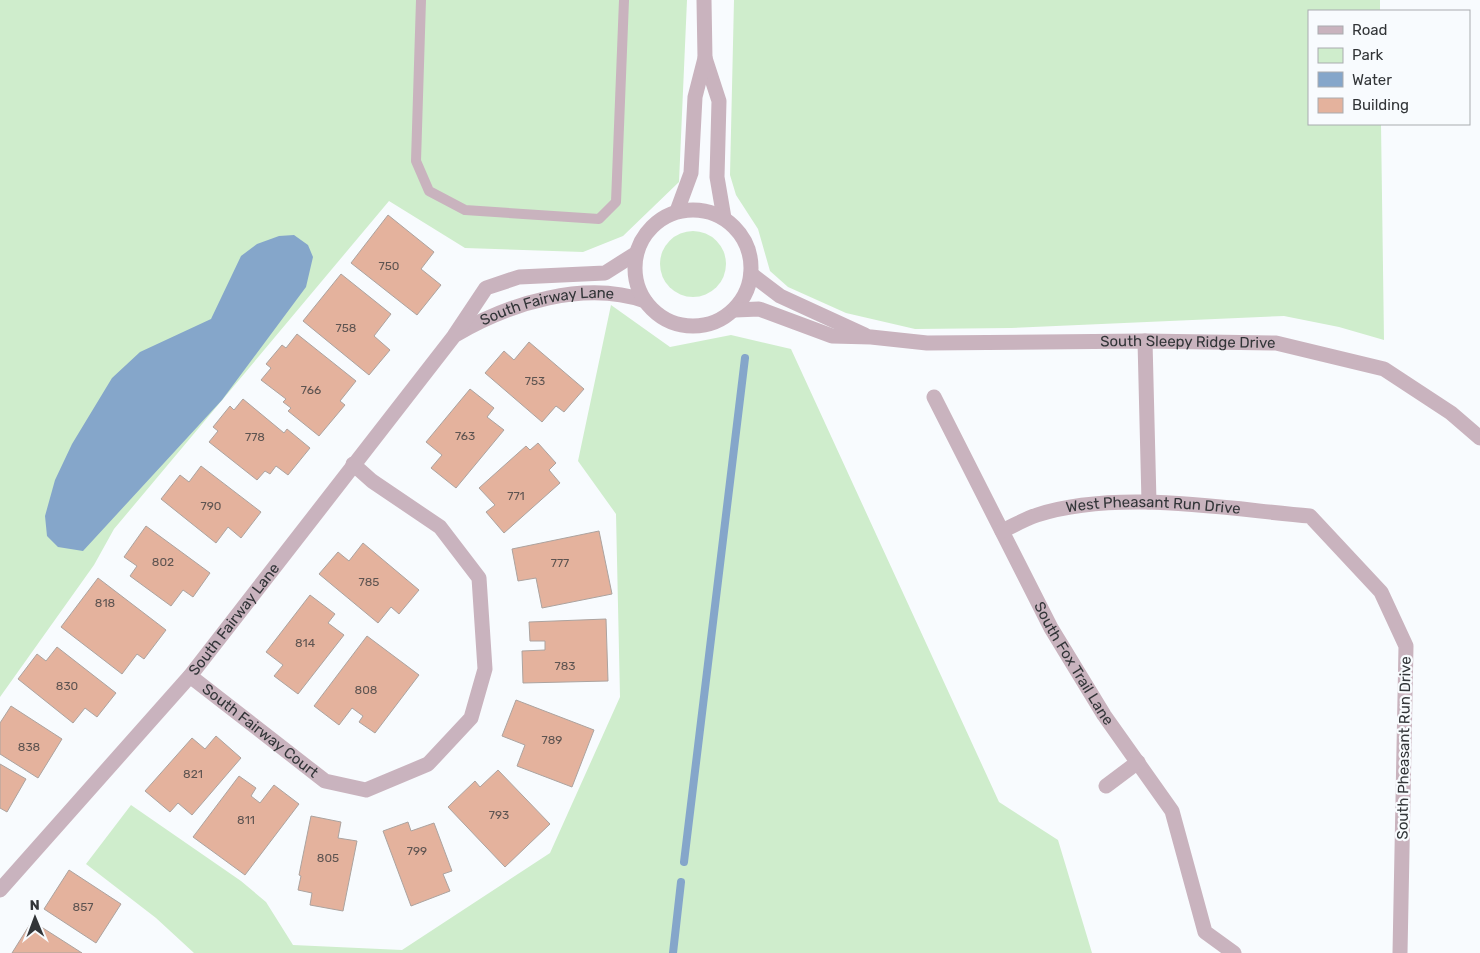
<svg xmlns="http://www.w3.org/2000/svg" width="1480" height="953" viewBox="0 0 1480 953" font-family="Rubik,sans-serif">
<rect width="100%" height="100%" fill="#f8fbfe"/>
<g fill="#cfedcc">
<polygon points="0,0 687,0 679,182 623,236 583,252 465,248 389,201 114,529 94,565 0,697"/>
<polygon points="734,0 1380,0 1380,11 1309,11 1309,124 1381,124 1384,340 1339,327 1284,316 1011,328 915,329 846,313 788,287 770,271 758,229 736,195 730,175"/>
<circle cx="693" cy="264" r="33"/>
<polygon points="611,305 670,347 731,335 791,349 999,802 1058,840 1092,953 194,953 156,918 86,864 131,805 241,881 266,902 293,945 402,950 550,853 620,697 616,514 578,461"/>
</g>
<polygon fill="#85a6ca" points="294,235 308,245 313,257 306,287 222,400 83,551 58,547 47,536 45,516 55,480 72,444 112,378 140,352 211,319 241,256 257,244 279,236"/>
<g fill="none" stroke-linecap="round" stroke-linejoin="round">
<g stroke="#85a6ca" stroke-width="8">
<polyline points="684,862 745,358"/>
<polyline points="673,953 681,882"/>
</g>
</g>
<g fill="#e4b29d" stroke="#aca39f">
<polygon points="388,215 434,252 421,269 441,285 417,315 351,263"/>
<polygon points="341,274 391,314 374,336 390,350 369,375 303,321"/>
<polygon points="297,334 356,381 340,401 345,405 319,436 288,411 291,408 283,402 286,399 261,380 271,368 266,364 282,345 286,348"/>
<polygon points="529,342 584,389 564,412 556,406 542,422 485,373 504,351 514,360"/>
<polygon points="470,389 494,408 487,417 504,430 456,488 431,468 442,455 426,442"/>
<polygon points="243,399 284,433 287,429 310,448 288,475 276,466 270,474 265,471 257,480 209,442 218,431 213,427 230,406 234,410"/>
<polygon points="538,443 556,463 549,470 560,483 504,533 486,512 495,505 479,488 526,446 530,450"/>
<polygon points="201,466 261,512 241,538 228,527 216,543 161,499 180,475 189,482"/>
<polygon points="146,526 210,573 193,597 183,590 171,606 130,576 137,566 124,557"/>
<polygon points="599,531 612,594 542,608 536,578 518,581 512,549"/>
<polygon points="363,543 419,590 399,614 391,607 378,623 319,574 338,552 349,561"/>
<polygon points="98,578 166,630 144,659 137,654 122,674 61,627"/>
<polygon points="310,595 335,614 328,623 344,635 298,694 274,676 283,665 266,652"/>
<polygon points="606,619 608,681 523,683 522,651 545,650 545,641 530,641 529,622"/>
<polygon points="367,636 419,675 375,733 359,722 363,716 352,708 339,725 314,706"/>
<polygon points="57,647 116,693 97,717 85,708 73,723 18,679 37,654 46,661"/>
<polygon points="516,700 594,730 572,787 517,766 525,745 502,736"/>
<polygon points="11,706 62,739 38,778 0,754 0,723"/>
<polygon points="216,736 241,758 192,815 178,803 170,812 145,791 192,738 205,749"/>
<polygon points="0,764 26,779 7,812 0,808"/>
<polygon points="498,770 550,824 505,867 448,807 475,781 480,787"/>
<polygon points="239,776 256,788 251,796 260,803 274,785 299,804 245,875 193,837"/>
<polygon points="311,816 341,822 338,838 357,841 343,911 310,905 312,893 298,890 301,876 299,875"/>
<polygon points="408,822 411,831 434,823 452,871 443,874 450,891 411,906 383,831"/>
<polygon points="69,870 121,904 96,943 44,909"/>
<polygon points="32,921 82,953 12,953"/>
</g>
<g fill="none" stroke-linecap="round" stroke-linejoin="round">
<polyline stroke="#c9b3be" stroke-width="10" points="421,0 416,161 429,191 465,210 599,219 616,202 624,0"/>
<g stroke="#c9b3be" stroke-width="15">
<path id="s1" d="M457 334C510 303 585 280 645 301"/>
<polyline points="1145,341 1149,502"/>
<path id="s2" d="M934 397 1051 628 1104 715 1172 811 1205 932 1234 953"/>
<path id="s3" d="M1002 531C1013 526 1025 519 1037 515 1118 489 1226 509 1310 516L1381 592 1406 646 1400 953"/>
<path id="s4" d="M190 676 325 781 366 790 428 764 471 718 485 669 479 578 440 527 372 481 353 464"/>
<polyline points="1106,786 1138,762"/>
<path id="s5" d="M0 890 190 676 454 336 486 288 519 277 605 273 635 254"/>
</g>
<g stroke="#c9b3be" stroke-width="15">
<polyline points="705,58 719,101 717,177 724,218"/>
<circle cx="693" cy="268" r="58"/>
<polyline points="677,211 691,173 695,97 705,58 704,0"/>
<polyline points="751,274 780,296 865,335"/>
<path id="s6" d="M735 310 759 309 832 336 871 337 927 343 1145 341 1276 343 1384 369 1451 413 1480 438"/>
</g>
</g>
<g text-anchor="middle" dominant-baseline="central" stroke-width="4.5" stroke-linejoin="round" paint-order="stroke">
<g font-size="12" fill="#5e5451">
<text x="389" y="266">750</text>
<text x="346" y="328">758</text>
<text x="535" y="381">753</text>
<text x="311" y="390">766</text>
<text x="465" y="436">763</text>
<text x="255" y="437">778</text>
<text x="516" y="496">771</text>
<text x="211" y="506">790</text>
<text x="163" y="562">802</text>
<text x="560" y="563">777</text>
<text x="369" y="582">785</text>
<text x="105" y="603">818</text>
<text x="305" y="643">814</text>
<text x="565" y="666">783</text>
<text x="67" y="686">830</text>
<text x="366" y="690">808</text>
<text x="552" y="740">789</text>
<text x="29" y="747">838</text>
<text x="193" y="774">821</text>
<text x="499" y="815">793</text>
<text x="246" y="820">811</text>
<text x="417" y="851">799</text>
<text x="328" y="858">805</text>
<text x="83" y="907">857</text>
</g>
<g font-size="15" fill="#323538" stroke="#f8fbfe">
<text stroke="none"><textPath href="#s1" startOffset="96">South Fairway Lane</textPath></text>
<text stroke="none"><textPath href="#s6" startOffset="458">South Sleepy Ridge Drive</textPath></text>
<text stroke="none"><textPath href="#s3" startOffset="156">West Pheasant Run Drive</textPath></text>
<text stroke="none"><textPath href="#s5" startOffset="358">South Fairway Lane</textPath></text>
<text stroke="none"><textPath href="#s2" startOffset="301">South Fox Trail Lane</textPath></text>
<text stroke="none"><textPath href="#s4" startOffset="89">South Fairway Court</textPath></text>
<text transform="translate(1404 748) rotate(-89)">South Pheasant Run Drive</text>
</g>
</g>
<rect x="1308" y="10" width="162" height="115" fill="#f8fbfe" stroke="#a9acaf"/>
<rect x="1318" y="26" width="25" height="8" fill="#c9b3be" stroke="#a9acaf"/>
<text x="1352" y="35" font-size="15" fill="#323538">Road</text>
<rect x="1318" y="48" width="25" height="15" fill="#cfedcc" stroke="#a9acaf"/>
<text x="1352" y="60" font-size="15" fill="#323538">Park</text>
<rect x="1318" y="72" width="25" height="15" fill="#85a6ca" stroke="#a9acaf"/>
<text x="1352" y="85" font-size="15" fill="#323538">Water</text>
<rect x="1318" y="98" width="25" height="15" fill="#e4b29d" stroke="#a9acaf"/>
<text x="1352" y="110" font-size="15" fill="#323538">Building</text>
<g transform="translate(35 918) rotate(359)" stroke="#f8fbfe" stroke-width="4" paint-order="stroke">
<path d="M0-4L9 19L0 12L-9 19Z" fill="#323538"/>
<text y="-8" font-size="14" font-weight="bold" text-anchor="middle" fill="#323538">N</text>
</g>
</svg>
